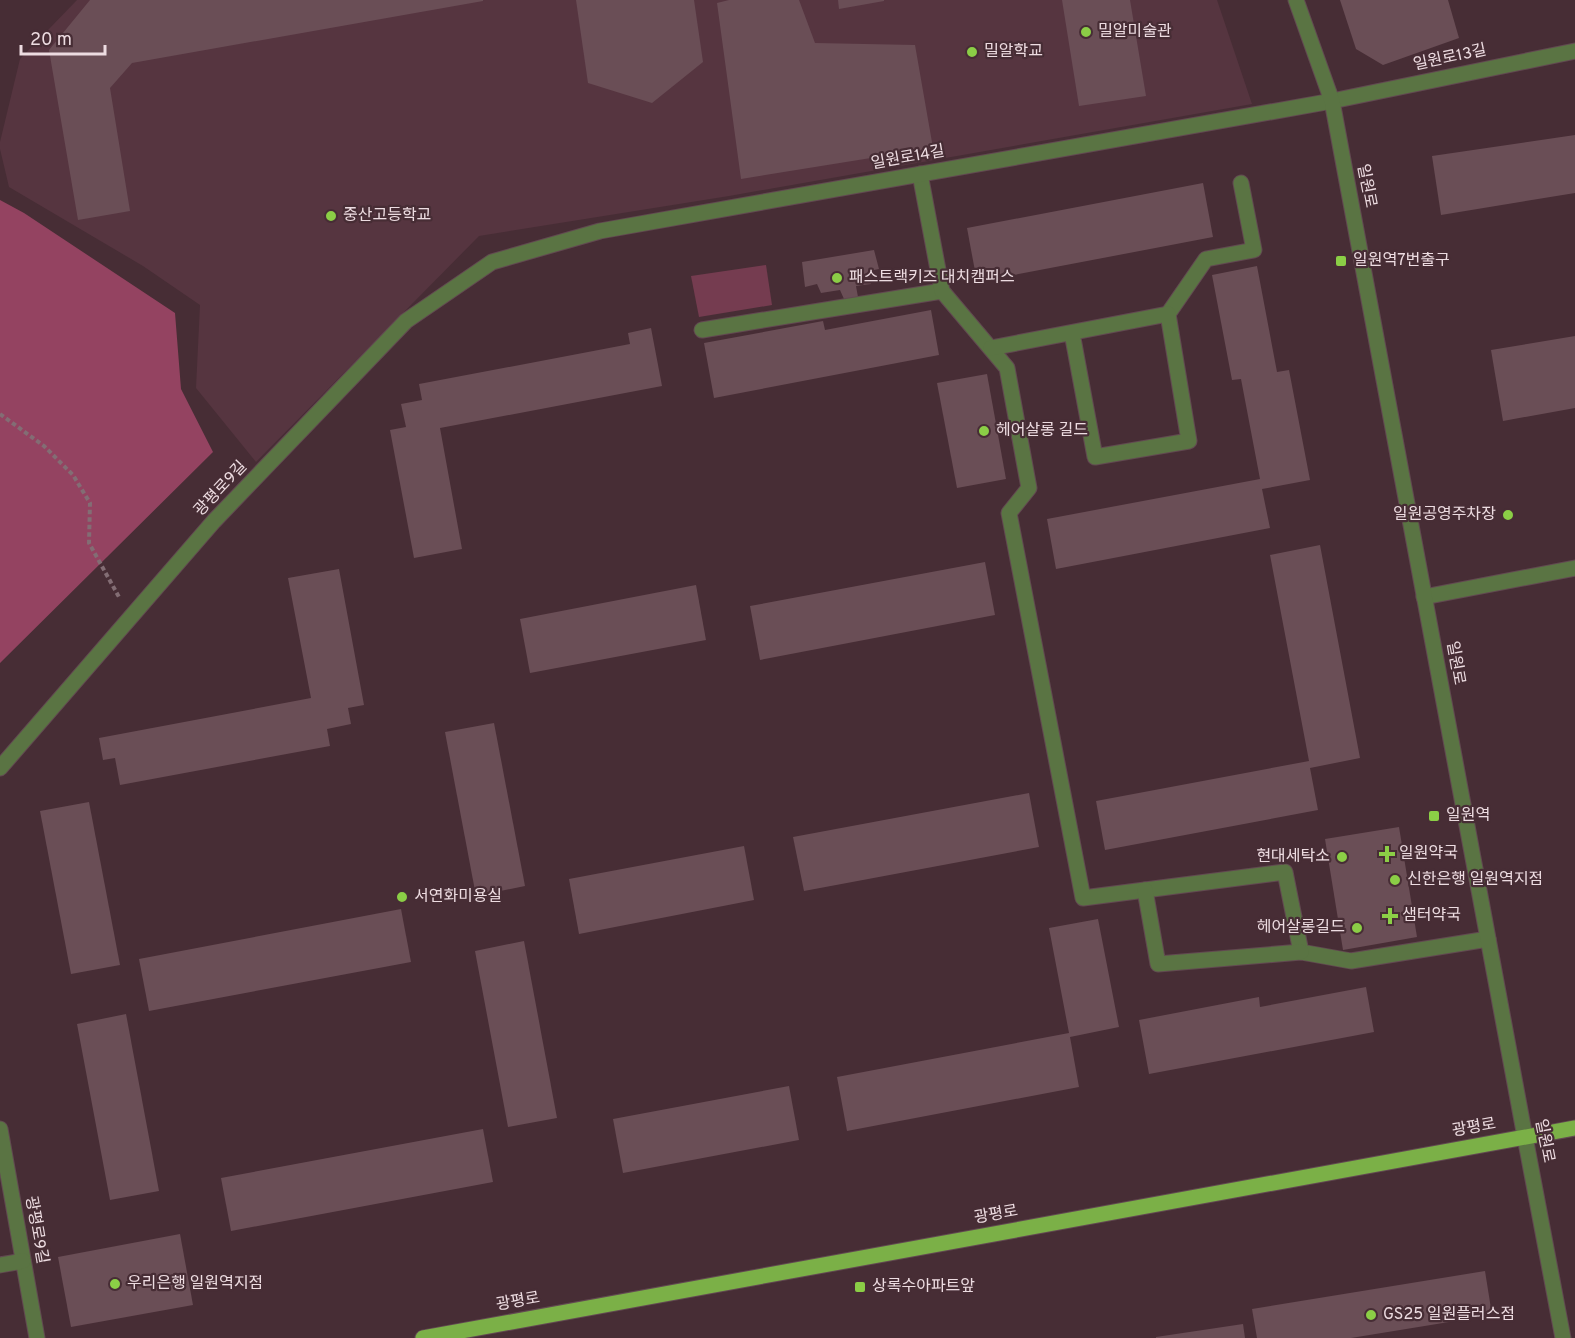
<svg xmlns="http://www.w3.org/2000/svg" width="1575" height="1338" viewBox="0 0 1575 1338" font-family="Overpass,'Noto Sans KR',sans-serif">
<rect width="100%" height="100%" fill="#472d35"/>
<polygon fill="#563540" points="77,0 1217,0 1252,104 729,196 479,236 256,462 196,388 200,305 143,266 9,187 0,149 0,142 20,59"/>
<polygon fill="#753c50" points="766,265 772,305 699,317 691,276"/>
<polygon fill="#944361" points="0,200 24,213 175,313 181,389 213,452 0,663"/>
<g fill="#6a4e56">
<polygon points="90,0 483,0 483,1 132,63 110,88 130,211 78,220 49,50"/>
<polygon points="576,0 694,0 703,62 652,103 588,83"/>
<polygon points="729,0 799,0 815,43 915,45 933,148 741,179 717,3"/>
<polygon points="838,0 884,0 884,1 839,9"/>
<polygon points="1062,0 1130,0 1146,96 1079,106"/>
<polygon points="1340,0 1448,0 1459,38 1383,65 1356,49"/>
<polygon points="1575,135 1575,193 1441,215 1432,156"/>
<polygon points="1203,183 1213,237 977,282 967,228"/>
<polygon points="874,250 879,269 869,271 871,284 856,286 858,297 844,299 840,290 821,293 817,284 805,287 802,262"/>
<polygon points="1257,266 1277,372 1289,370 1310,480 1262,489 1270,528 1056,569 1047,519 1260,479 1241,379 1232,380 1212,275"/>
<polygon points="931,310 939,355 714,398 704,343 823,321 825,330"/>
<polygon points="651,328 662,386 440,428 462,549 414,558 390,430 406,427 401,404 422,400 419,384 630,344 628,333"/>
<polygon points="1575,336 1575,408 1503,421 1491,350"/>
<polygon points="987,374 1006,479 957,488 937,383"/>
<polygon points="1320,545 1360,758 1310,768 1318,810 1105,850 1096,801 1309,761 1270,555"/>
<polygon points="985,562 995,615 760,660 750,606"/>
<polygon points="339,569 364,705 348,708 351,724 327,729 330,746 120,785 115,758 103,760 99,738 311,698 288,578"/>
<polygon points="696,585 706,640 530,673 520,619"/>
<polygon points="494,723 525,886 476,896 445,732"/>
<polygon points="1029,793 1039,847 804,891 793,837"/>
<polygon points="89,802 120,965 71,974 40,811"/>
<polygon points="1399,827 1417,937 1343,950 1325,839"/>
<polygon points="744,846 754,900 579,934 569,879"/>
<polygon points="401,909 411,962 149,1011 139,959"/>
<polygon points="1098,919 1119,1027 1070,1037 1079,1087 847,1131 837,1077 1069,1033 1049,928"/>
<polygon points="524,941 557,1118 508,1127 475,951"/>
<polygon points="1366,987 1374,1032 1149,1074 1139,1020 1259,997 1260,1007"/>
<polygon points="126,1014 159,1191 110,1200 77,1024"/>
<polygon points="789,1086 799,1140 623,1173 613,1119"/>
<polygon points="483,1129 493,1182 231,1231 221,1178"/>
<polygon points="180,1234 193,1305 71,1327 58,1257"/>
<polygon points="1485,1271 1492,1315 1351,1338 1257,1338 1252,1309"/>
<polygon points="1243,1324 1245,1338 1156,1338 1156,1337"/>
</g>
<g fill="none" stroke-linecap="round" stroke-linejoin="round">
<g stroke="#624951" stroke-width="17">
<polyline id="pedestrian" points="702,330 942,291"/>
</g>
<g stroke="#624951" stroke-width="17">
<g id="minor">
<polyline points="920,174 942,291 1007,368 1029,488 1009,513 1083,898 1285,872 1301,952 1351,961 1488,939"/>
<polyline points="1168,314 1206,259 1254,250 1241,183"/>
<polyline points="991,348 1168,314 1189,441 1095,457 1072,333"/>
<polyline points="1424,597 1575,568"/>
<polyline points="0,768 214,521 406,321 492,262 600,231 1332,101 1575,51"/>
<polyline points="1145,890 1158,964 1301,952"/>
<polyline points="0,1129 37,1338"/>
<polyline points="1525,1137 1563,1338"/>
<polyline points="0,1265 23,1261"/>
</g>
</g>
<g stroke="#624951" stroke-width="17">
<polyline id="tertiary" points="1296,0 1332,101 1525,1137"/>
</g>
<g stroke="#624951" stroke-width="17">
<polyline id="primary" points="423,1338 1575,1128"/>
</g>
<polyline stroke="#836d74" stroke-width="4" stroke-dasharray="4.5 3" stroke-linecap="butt" points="0,414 44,446 73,475 90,503 89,543 119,597"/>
<use href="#pedestrian" stroke="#5a7443" stroke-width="15"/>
<use href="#minor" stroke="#5a7443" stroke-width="15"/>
<use href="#tertiary" stroke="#5a7443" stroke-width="15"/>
<use href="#primary" stroke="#7bb047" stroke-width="15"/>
</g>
<g fill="#8bce46" stroke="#472d35" stroke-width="2">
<circle cx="1086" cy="32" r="6"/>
<circle cx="972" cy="52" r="6"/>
<circle cx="331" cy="216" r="6"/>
<rect x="1335" y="255" width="12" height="12" rx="3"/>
<circle cx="837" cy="278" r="6"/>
<circle cx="984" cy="431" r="6"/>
<circle cx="1508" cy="515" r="6"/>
<rect x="1428" y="810" width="12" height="12" rx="3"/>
<path d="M1384 845h6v6h6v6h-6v6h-6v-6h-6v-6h6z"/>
<circle cx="1342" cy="857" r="6"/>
<circle cx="1395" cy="880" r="6"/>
<circle cx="402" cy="897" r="6"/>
<path d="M1387 907h6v6h6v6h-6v6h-6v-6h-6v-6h6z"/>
<circle cx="1357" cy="928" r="6"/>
<circle cx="115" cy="1284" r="6"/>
<rect x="854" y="1281" width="12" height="12" rx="3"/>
<circle cx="1371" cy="1315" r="6"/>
</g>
<g text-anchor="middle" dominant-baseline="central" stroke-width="4.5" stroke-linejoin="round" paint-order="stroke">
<g font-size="16" fill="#eddce1" stroke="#472d35" text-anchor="start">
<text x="1098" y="32">밀알미술관</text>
<text x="984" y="52">밀알학교</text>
<text x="343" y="216">중산고등학교</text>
<text x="1353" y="261">일원역7번출구</text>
<text x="849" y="278">패스트랙키즈 대치캠퍼스</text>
<text x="996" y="431">헤어살롱 길드</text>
<text x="1496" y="515" text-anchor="end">일원공영주차장</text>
<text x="1446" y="816">일원역</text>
<text x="1399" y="854">일원약국</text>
<text x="1330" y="857" text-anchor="end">현대세탁소</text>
<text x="1407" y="880">신한은행 일원역지점</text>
<text x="414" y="897">서연화미용실</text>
<text x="1402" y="916">샘터약국</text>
<text x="1345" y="928" text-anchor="end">헤어살롱길드</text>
<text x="127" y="1284">우리은행 일원역지점</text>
<text x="872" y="1287">상록수아파트앞</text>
<text x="1383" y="1315">GS25 일원플러스점</text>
</g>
<g font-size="16" fill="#eddce1" stroke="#472d35">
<text transform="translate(1450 58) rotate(-12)">일원로13길</text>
<text transform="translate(908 158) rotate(-10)">일원로14길</text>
<text transform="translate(1366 186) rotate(79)">일원로</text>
<text transform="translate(221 489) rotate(-47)">광평로9길</text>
<text transform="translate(1455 663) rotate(80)">일원로</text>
<text transform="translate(1474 1128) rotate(-10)">광평로</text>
<text transform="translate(1544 1141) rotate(79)">일원로</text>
<text transform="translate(996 1215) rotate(-10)">광평로</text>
<text transform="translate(36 1230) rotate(80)">광평로9길</text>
<text transform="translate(518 1302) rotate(-10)">광평로</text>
</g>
</g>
<path d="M21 45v9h84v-9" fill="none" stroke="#eddce1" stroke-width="3"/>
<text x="30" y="45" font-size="18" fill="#eddce1" stroke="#472d35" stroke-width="4.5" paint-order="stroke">20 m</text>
</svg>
